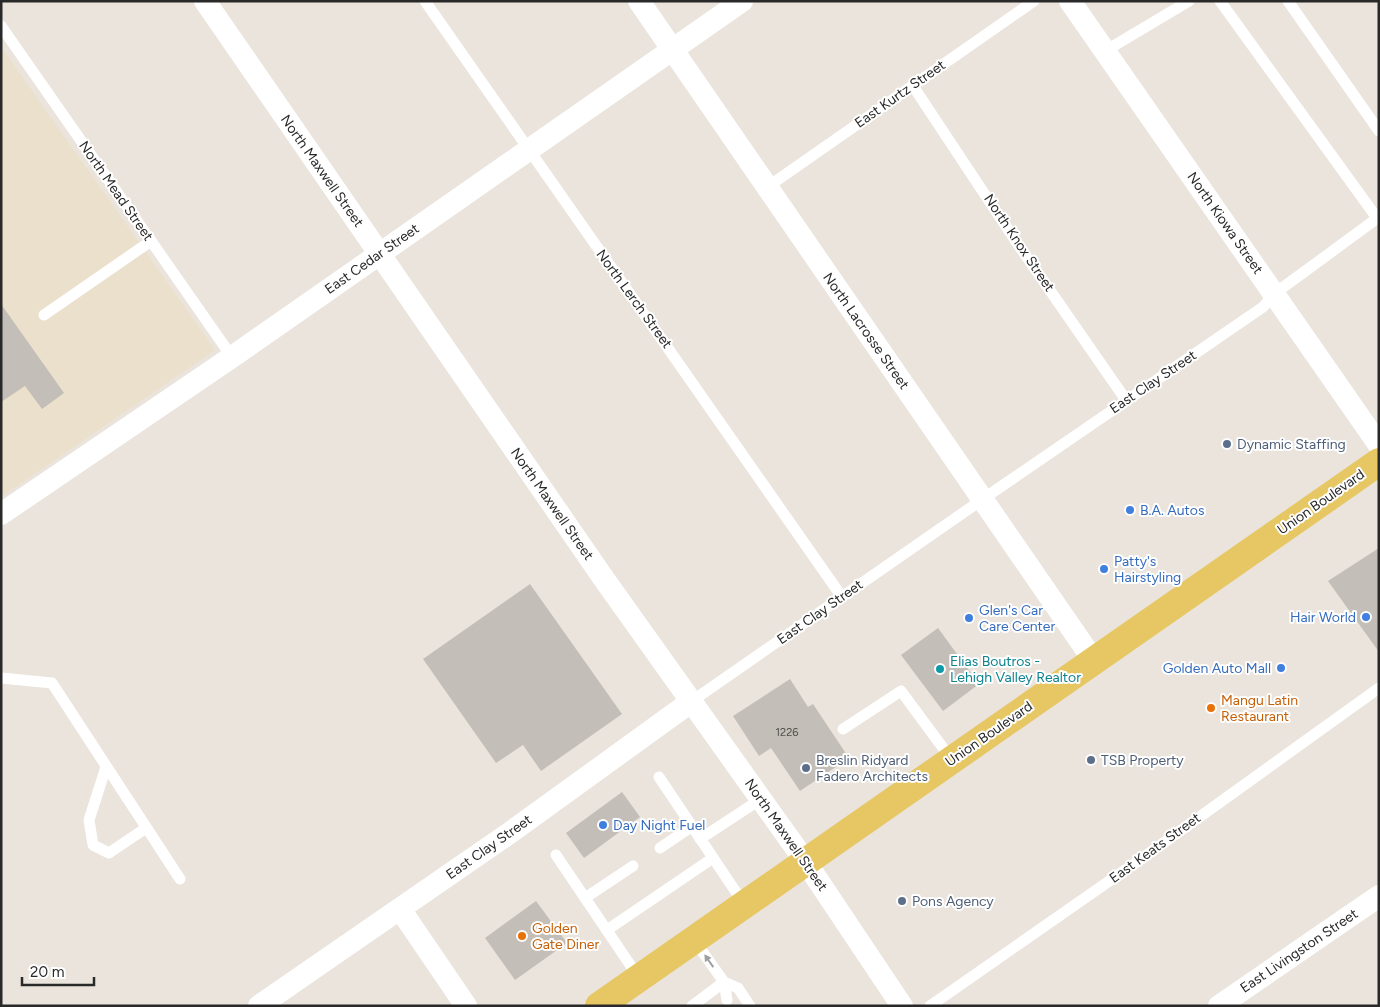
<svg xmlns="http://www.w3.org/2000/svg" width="1380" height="1007" viewBox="0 0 1380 1007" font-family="Figtree,sans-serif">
<rect width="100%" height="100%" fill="#eae4dc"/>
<polygon fill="#ebe0cc" points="1,47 215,350 1,497"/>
<g fill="#c3beb7">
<polygon points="1,304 64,393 42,409 25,386 1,402"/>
<polygon points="1379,548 1379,652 1328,581"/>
<polygon points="530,584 622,714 541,771 523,745 496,763 423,659"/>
<polygon points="938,628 979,684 943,711 901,655"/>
<polygon points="790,679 808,707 813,704 849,758 800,791 771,748 759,756 733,716"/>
<polygon points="622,792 640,817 584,858 566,833"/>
<polygon points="536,901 567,943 515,980 485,938"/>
</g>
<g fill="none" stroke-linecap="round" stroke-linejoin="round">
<g stroke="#fff" stroke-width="11">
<path d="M425 1C564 200 704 398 842 597"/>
<polyline points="1220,1 1377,218"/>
<polyline points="1288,1 1379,131"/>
<polyline points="1,26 232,357"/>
<polyline points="1105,51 1189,1"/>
<polyline points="913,86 1015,240 1126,400"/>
<polyline points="766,188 1034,1"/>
<polyline points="44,315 151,241"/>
<polyline points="1,678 52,683 180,879"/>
<polyline points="692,701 983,499 1263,307 1274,294 1379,217"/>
<polyline points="843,729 901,691 952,760"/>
<polyline points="106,767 89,820 93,845 109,853 146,828"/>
<polyline points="659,777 744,904"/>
<polyline points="700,839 761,799"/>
<polyline points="660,848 691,827"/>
<polyline points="556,855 639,978"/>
<polyline points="585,898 633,866"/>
<polyline points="607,930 713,858"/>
<polyline points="694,940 724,982 738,988 750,1006"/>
<polyline points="692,1006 724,982 727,1000"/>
<polyline points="930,1006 1148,854 1379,688"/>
</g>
<g stroke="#fff" stroke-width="22">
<polyline points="205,1 604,579 805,861 902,1006"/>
<polyline points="639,1 1094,661"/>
<polyline points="1070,1 1379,445"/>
<polyline points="1,514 232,357 742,1"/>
<polyline points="400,909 466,1006"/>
<polyline points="259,1006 511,832 692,701"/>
<polyline points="1219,1006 1379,896"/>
</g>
<polyline stroke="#e7c764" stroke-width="28" points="599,1006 1379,462"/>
</g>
<defs><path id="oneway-solid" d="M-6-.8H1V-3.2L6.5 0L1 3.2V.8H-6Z" transform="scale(1.25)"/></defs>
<use fill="#9f9f9f" href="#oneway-solid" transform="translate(709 961) rotate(-125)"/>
<g fill="#5c6f8a" stroke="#fff" stroke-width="2">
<circle cx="1227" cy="444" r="5"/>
<circle cx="1091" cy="760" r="5"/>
<circle cx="806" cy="768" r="5"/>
<circle cx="902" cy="901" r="5"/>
</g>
<g fill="#3f7fe0" stroke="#fff" stroke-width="2">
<circle cx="1130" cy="510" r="5"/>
<circle cx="1104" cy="569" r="5"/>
<circle cx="1366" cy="617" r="5"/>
<circle cx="969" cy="618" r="5"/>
<circle cx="1281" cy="668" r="5"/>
<circle cx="603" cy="825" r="5"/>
</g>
<circle fill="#0f9aa8" stroke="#fff" stroke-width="2" cx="940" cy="669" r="5"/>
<g fill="#e8710a" stroke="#fff" stroke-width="2">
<circle cx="1211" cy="708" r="5"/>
<circle cx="522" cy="936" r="5"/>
</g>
<g text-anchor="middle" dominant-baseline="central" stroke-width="4" stroke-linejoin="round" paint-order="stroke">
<g font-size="11" fill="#504e4c">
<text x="787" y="732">1226</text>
</g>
<g font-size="14" fill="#292929" stroke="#fff">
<text transform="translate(900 94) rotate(-35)">East Kurtz Street</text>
<text transform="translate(322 171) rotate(55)">North Maxwell Street</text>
<text transform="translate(116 191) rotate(55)">North Mead Street</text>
<text transform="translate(1225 223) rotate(55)">North Kiowa Street</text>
<text transform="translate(1019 243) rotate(56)">North Knox Street</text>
<text transform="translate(372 259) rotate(-35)">East Cedar Street</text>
<text transform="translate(634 299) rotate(54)">North Lerch Street</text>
<text transform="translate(866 331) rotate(55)">North Lacrosse Street</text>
<text transform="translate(1153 382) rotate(-34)">East Clay Street</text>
<text transform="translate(1321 502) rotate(-35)">Union Boulevard</text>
<text transform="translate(552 504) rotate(55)">North Maxwell Street</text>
<text transform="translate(820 612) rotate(-35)">East Clay Street</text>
<text transform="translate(989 734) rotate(-35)">Union Boulevard</text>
<text transform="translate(786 835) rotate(55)">North Maxwell Street</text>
<text transform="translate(489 847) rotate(-35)">East Clay Street</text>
<text transform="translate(1155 848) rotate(-36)">East Keats Street</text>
<text transform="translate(1299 951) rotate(-34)">East Livingston Street</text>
</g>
<g font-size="14" fill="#4e5e75" stroke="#fff" text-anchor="start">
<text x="1237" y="444">Dynamic Staffing</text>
<text x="816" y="760">Breslin Ridyard<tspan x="816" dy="16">Fadero Architects</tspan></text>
<text x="1101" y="760">TSB Property</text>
<text x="912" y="901">Pons Agency</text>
</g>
<g font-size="14" fill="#366cbe" stroke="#fff" text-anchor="start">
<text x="1140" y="510">B.A. Autos</text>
<text x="1114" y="561">Patty's<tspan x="1114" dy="16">Hairstyling</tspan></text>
<text x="979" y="610">Glen's Car<tspan x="979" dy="16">Care Center</tspan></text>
<text x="1356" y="617" text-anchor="end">Hair World</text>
<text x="1271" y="668" text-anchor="end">Golden Auto Mall</text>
<text x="613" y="825">Day Night Fuel</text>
</g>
<g font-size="14" fill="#0d838f" stroke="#fff" text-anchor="start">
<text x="950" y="661">Elias Boutros -<tspan x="950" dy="16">Lehigh Valley Realtor</tspan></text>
</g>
<g font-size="14" fill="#c56008" stroke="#fff" text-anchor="start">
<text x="1221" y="700">Mangu Latin<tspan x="1221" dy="16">Restaurant</tspan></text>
<text x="532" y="928">Golden<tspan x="532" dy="16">Gate Diner</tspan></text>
</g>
</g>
<rect width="1380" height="1007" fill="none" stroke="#292929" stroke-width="5"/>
<path d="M22 977v8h72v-8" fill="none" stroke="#292929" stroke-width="2.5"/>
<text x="30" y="977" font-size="15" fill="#292929" stroke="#ffffff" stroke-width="4" paint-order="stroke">20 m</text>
</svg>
